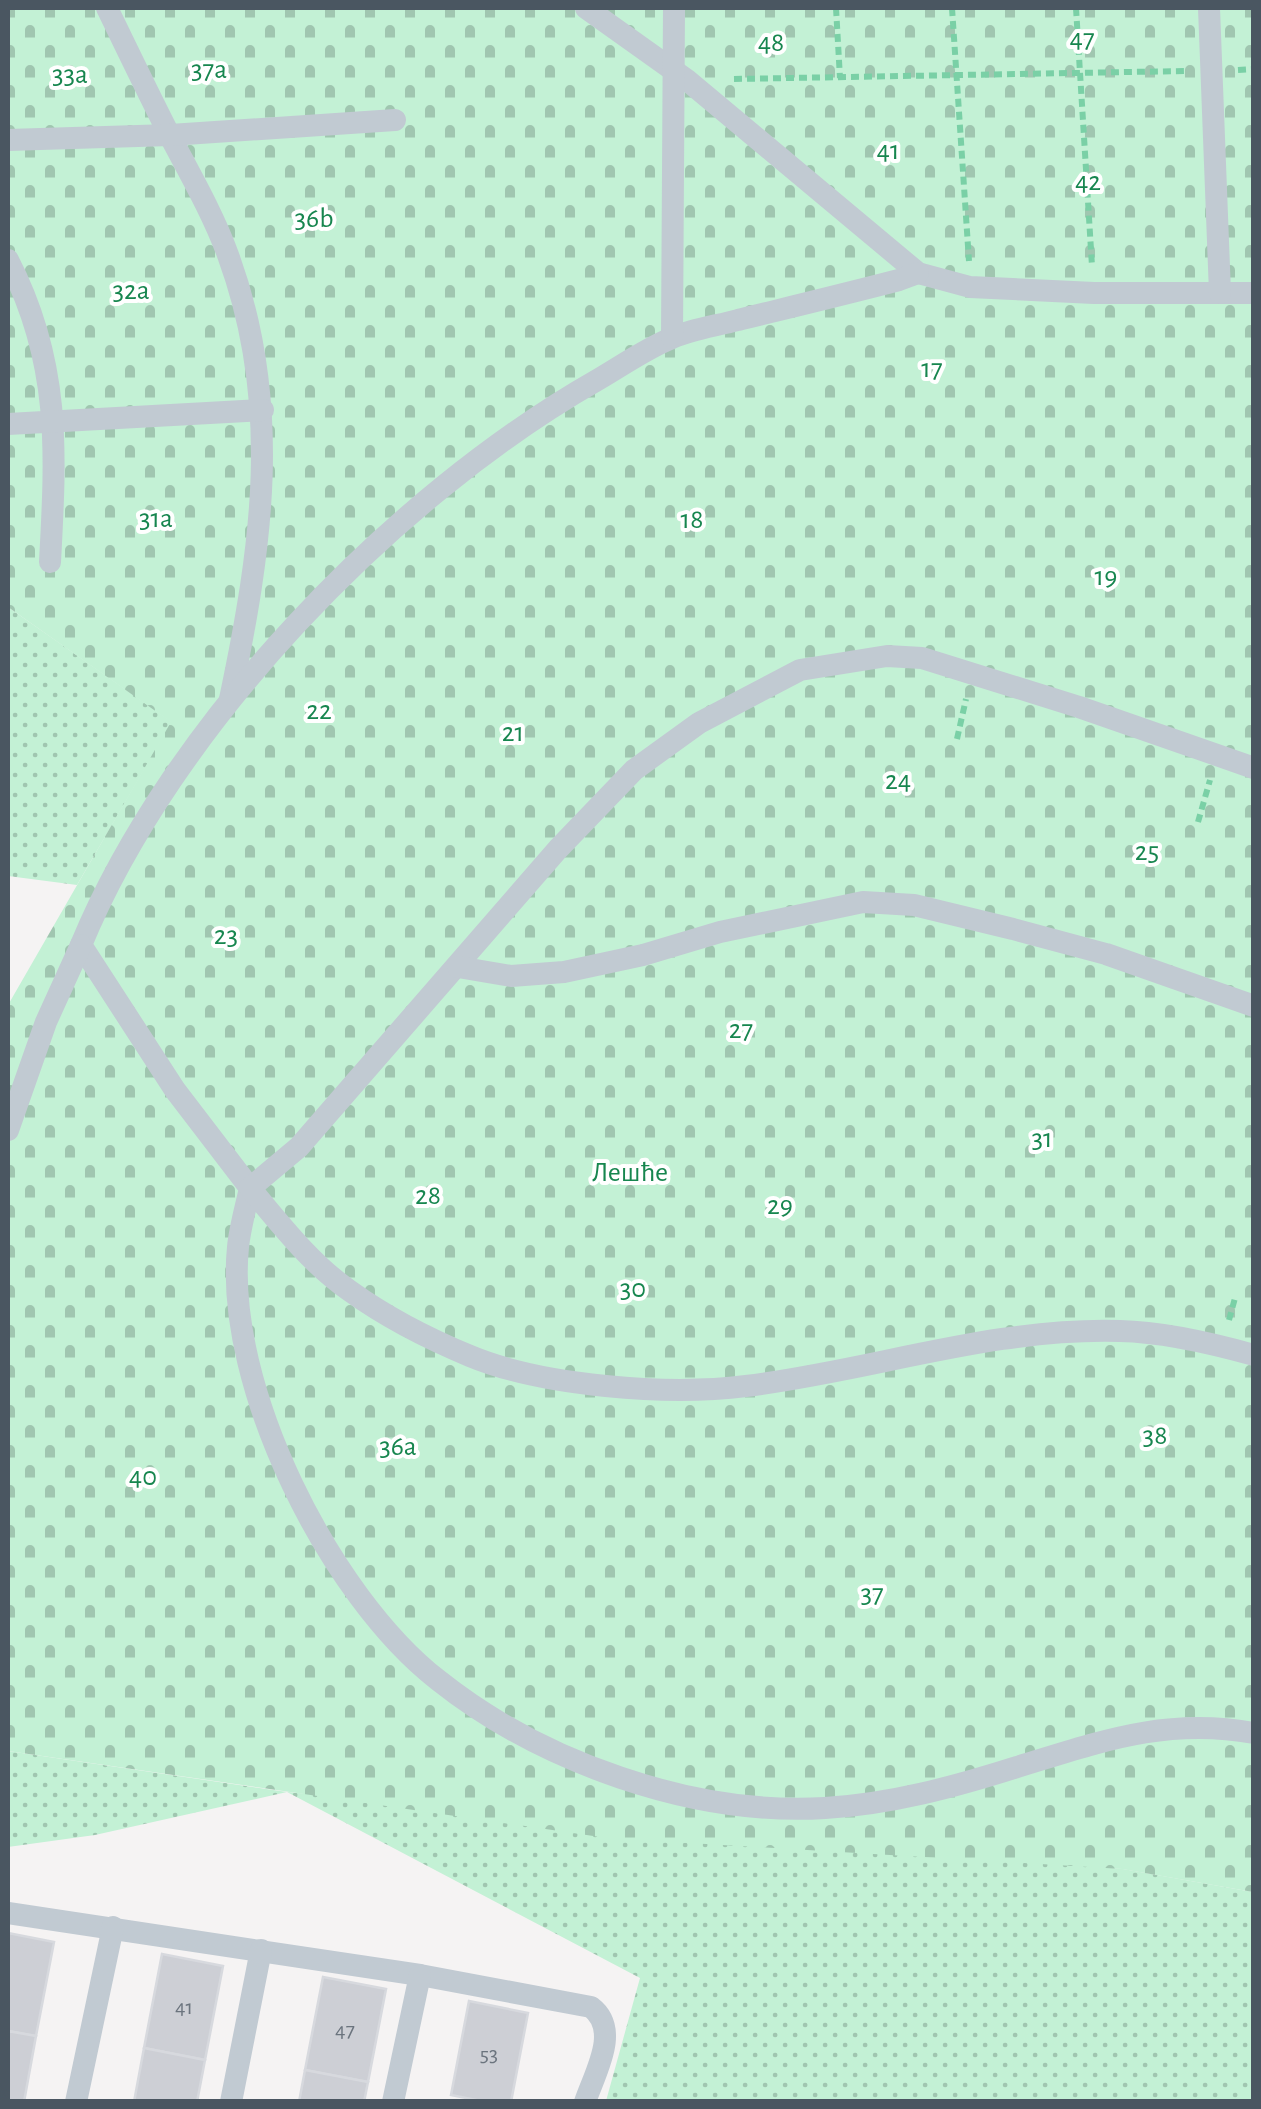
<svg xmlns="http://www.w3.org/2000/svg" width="1261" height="2109" viewBox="0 0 1261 2109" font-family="'Alegreya Sans',sans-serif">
<defs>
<pattern id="grass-dots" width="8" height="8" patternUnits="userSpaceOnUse" patternTransform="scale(2.5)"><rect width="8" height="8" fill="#c3f1d5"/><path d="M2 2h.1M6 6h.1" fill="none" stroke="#a0c6b0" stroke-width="1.8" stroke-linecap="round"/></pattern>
<pattern id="cemetery-stones" width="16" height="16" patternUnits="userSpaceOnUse" patternTransform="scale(2.5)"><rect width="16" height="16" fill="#c3f1d5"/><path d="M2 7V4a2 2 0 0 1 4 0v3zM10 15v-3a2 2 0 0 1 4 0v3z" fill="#a0c6b0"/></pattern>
</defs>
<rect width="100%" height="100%" fill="#f5f3f3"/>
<g fill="url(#grass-dots)">
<polygon points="8,607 172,722 77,885 8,876"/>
<polygon points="8,1751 287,1792 1123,1869 1253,1892 1253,2101 606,2101 640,1978 287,1792 95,1835 8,1847"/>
</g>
<polygon fill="url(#cemetery-stones)" points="8,8 1253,8 1253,1892 1122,1869 607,1838 8,1751 8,1005 171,722 8,607"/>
<g fill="#cdcfd5" stroke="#d7d9de" stroke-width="2.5">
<polygon points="8,1933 54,1942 36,2036 8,2031"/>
<polygon points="162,1954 223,1966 205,2060 144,2048"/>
<polygon points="323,1977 386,1989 368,2082 305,2070"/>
<polygon points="469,2001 528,2013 511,2102 486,2102 451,2095"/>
<polygon points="8,2031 36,2036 24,2102 8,2102"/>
<polygon points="144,2048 205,2060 197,2102 134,2102"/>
<polygon points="305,2070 368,2082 364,2102 299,2102"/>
</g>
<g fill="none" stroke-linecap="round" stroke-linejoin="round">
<g stroke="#7ad0a6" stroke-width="6" stroke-dasharray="8 5" stroke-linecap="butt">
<polyline points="836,8 840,78"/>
<polyline points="952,8 969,261"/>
<polyline points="1076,8 1092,266"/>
<polyline points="1238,70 1254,69"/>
<polyline points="734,79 1186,71"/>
<polyline points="957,739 966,699"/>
<polyline points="1198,822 1210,780"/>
<polyline points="1229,1320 1235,1298"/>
</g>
<g stroke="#c1cad2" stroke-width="22">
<path d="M107 8C128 51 149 95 171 138 191 176 213 214 228 255 283 405 262 547 230 699"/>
<polyline points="586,8 687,80 918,273 970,287 1094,293 1254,293"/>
<polyline points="1209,8 1220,293"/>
<polyline points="8,140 170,135 395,120"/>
<path d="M8 260C61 362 56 451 50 562"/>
<path d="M918 273 899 280C845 294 791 307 738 320 716 326 692 329 672 338 647 348 623 365 599 379 393 496 172 725 81 945L175 1090 250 1188C246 1207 240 1227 238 1247 224 1386 330 1596 438 1680 541 1762 693 1816 825 1808 891 1804 954 1787 1017 1767 1100 1742 1165 1717 1254 1733"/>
<polyline points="672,337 674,8"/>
<polyline points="8,424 263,410"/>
<path d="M1254 768 1079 707 922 658 887 656 800 670 699 723 634 770 558 849 299 1147 250 1188C280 1224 311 1264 350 1291 386 1317 429 1339 470 1356 542 1386 668 1396 746 1386 870 1371 994 1327 1120 1331 1164 1332 1211 1343 1254 1355"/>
<polyline points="458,967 511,976 564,972 643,955 720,932 863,902 914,905 1013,929 1106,954 1254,1006"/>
<polyline points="8,1130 46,1022 81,945"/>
<path d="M8 1913 420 1975 591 2007C621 2030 595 2072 585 2102"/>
<polyline points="76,2102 113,1927"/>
<polyline points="231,2102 261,1950"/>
<polyline points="393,2102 420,1975"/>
</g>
</g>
<g text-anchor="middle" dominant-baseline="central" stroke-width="8" stroke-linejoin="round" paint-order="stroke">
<g font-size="22" fill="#6b747e">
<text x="184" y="2007">41</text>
<text x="345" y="2030">47</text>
<text x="489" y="2054">53</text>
</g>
<g font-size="28" fill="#17864f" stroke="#fff">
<text x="1082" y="39">47</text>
<text x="771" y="43">48</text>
<text x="209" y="70">37a</text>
<text x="70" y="75">33a</text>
<text x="888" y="151">41</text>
<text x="1088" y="182">42</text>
<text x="314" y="219">36b</text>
<text x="131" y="291">32a</text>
<text x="932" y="369">17</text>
<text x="156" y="519">31a</text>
<text x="692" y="520">18</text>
<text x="1106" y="577">19</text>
<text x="319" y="711">22</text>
<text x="513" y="733">21</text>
<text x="898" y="781">24</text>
<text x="1147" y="852">25</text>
<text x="226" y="936">23</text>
<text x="741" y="1030">27</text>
<text x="1042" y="1139">31</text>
<text x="630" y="1173">Лешће</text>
<text x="428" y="1196">28</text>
<text x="780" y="1206">29</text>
<text x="633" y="1289">30</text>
<text x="1155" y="1436">38</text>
<text x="398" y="1447">36a</text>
<text x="143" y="1477">40</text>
<text x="872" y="1594">37</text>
</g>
</g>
<rect width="1261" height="2109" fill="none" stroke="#4a5661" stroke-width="20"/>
</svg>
